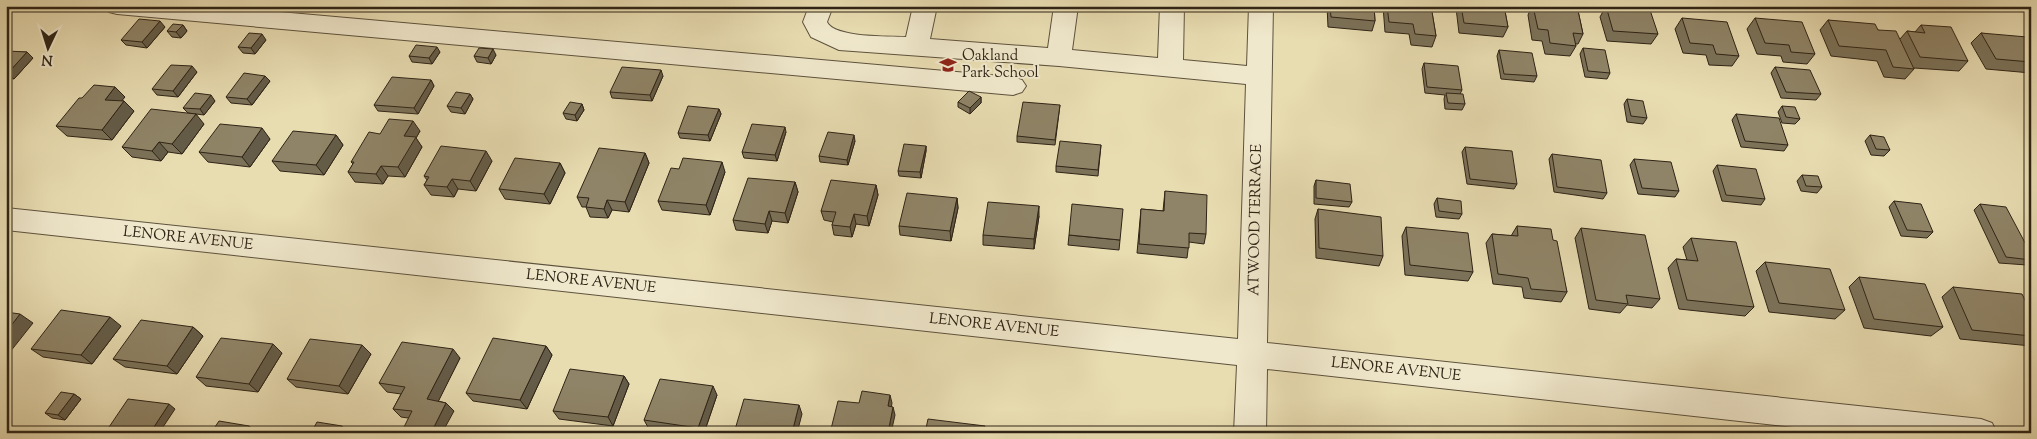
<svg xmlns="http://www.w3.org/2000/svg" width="2037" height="439" viewBox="0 0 2037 439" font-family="'Sorts Mill Goudy',serif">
<rect width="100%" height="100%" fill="#e8dcb1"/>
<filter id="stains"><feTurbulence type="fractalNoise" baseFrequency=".004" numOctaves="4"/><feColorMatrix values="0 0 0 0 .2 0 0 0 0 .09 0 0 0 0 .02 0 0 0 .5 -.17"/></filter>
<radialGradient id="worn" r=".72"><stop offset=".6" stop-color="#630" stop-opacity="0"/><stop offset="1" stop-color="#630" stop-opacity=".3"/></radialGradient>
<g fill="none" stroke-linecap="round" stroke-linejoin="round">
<g stroke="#5d523d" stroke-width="2">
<g id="minor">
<polygon points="105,6 211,6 1013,77 1022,80 1026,86 1022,92 1013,95 117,14 109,12"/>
<path d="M809 6H833L827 22C834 38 889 36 906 37L913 6H937L930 39 1048 48 1054 6H1078L1072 50 1158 58 1160 6H1184L1183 60 1247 66 1249 6H1273L1267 343 1981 419 1992 423 1997 433H1848L1267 369 1266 433H1234L1237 365 6 230V208L1238 339 1246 84 1059 66 839 50 811 37 803 22Z"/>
</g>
</g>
<use href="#minor" fill="#f0e8cc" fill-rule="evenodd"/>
</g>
<g fill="#7b7259" stroke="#2f2416">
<polygon points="1327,6 1374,6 1375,21 1372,31 1328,27"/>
<polygon points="1383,6 1431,6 1436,36 1432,47 1411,45 1409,34 1385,32"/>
<polygon points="1457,6 1504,6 1508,27 1503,37 1459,33 1456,8"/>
<polygon points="1532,6 1577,6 1583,34 1578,44 1575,44 1576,46 1570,56 1545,54 1542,41 1532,40 1528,15"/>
<polygon points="1606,6 1658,34 1651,44 1607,41 1600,17"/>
<polygon points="1682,18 1739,56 1732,66 1709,65 1706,55 1683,53 1675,29"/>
<polygon points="1755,18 1815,54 1807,64 1783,62 1781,56 1757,54 1747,29"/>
<polygon points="1828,20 1878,30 1900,39 1907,31 1915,32 1921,25 1968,61 1959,71 1914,68 1914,69 1905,79 1884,77 1877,61 1831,56 1820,30"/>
<polygon points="183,25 187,31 181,38 172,37 167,31"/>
<polygon points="165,27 147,48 126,45 121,40"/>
<polygon points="1981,33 2031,42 2031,73 1986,69 1971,43"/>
<polygon points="266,40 255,54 243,53 238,47"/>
<polygon points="1583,48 1610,73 1607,79 1585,77 1580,54"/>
<polygon points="1499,50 1537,76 1534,82 1501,79 1497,56"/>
<polygon points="6,52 27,52 33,58 14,79 6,78"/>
<polygon points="440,52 432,64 412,62 409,56"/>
<polygon points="496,55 491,64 477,62 474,56"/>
<polygon points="1424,63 1462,90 1460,94 1465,104 1462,110 1445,109 1444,99 1445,95 1425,93 1422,69"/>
<polygon points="1775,67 1821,94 1816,100 1781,98 1771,73"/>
<polygon points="197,72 178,97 157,95 152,89"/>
<polygon points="663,76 652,101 612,98 610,92"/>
<polygon points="431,80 434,86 418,114 378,111 374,105"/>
<polygon points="270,81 252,105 231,103 226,97"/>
<polygon points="115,87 125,97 121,101 124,101 134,111 112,140 67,136 56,126 82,98"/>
<polygon points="470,94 473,99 465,114 451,112 447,106"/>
<polygon points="981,97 981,103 970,114 958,107 958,102"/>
<polygon points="1627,99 1647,118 1643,124 1627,122 1624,104"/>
<polygon points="215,101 204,115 188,113 183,108"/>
<polygon points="582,104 584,110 577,121 566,119 563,113"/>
<polygon points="1060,105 1055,145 1017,142 1017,136"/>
<polygon points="1782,106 1800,119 1795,124 1782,123 1778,112"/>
<polygon points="719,109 721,114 710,141 680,138 678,133"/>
<polygon points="1736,114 1788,145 1784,151 1741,147 1732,120"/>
<polygon points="204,124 182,154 168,152 161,161 132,157 122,147"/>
<polygon points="420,131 416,138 422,147 405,177 388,176 383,184 355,182 348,172 353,164 351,162 380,134"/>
<polygon points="786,132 777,161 744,158 742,152"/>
<polygon points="336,135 343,145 324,175 280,171 272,161"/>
<polygon points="1870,135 1890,150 1884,156 1871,155 1865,141"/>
<polygon points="270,139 250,167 208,162 199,152"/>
<polygon points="855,141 848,165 820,162 819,156"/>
<polygon points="1101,145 1098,176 1056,172 1056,166"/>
<polygon points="926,146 926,151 921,178 899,176 898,171"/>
<polygon points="1465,147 1517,184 1514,189 1467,184 1462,152"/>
<polygon points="645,153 649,163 629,212 612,210 608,218 590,217 586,207 582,207 577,197"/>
<polygon points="1552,154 1607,193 1603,199 1554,192 1549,159"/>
<polygon points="1634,159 1679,191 1675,197 1638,194 1630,165"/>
<polygon points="492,161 476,191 458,189 454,197 431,195 424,185 427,180 424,176"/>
<polygon points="560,163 565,173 550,204 505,199 499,189"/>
<polygon points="1717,165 1765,199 1761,205 1722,201 1713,171"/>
<polygon points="725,172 710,215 662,210 658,201"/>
<polygon points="1802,175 1822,187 1817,193 1801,191 1797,181"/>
<polygon points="1316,180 1352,202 1349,207 1314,204 1314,186"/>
<polygon points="795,182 798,192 788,223 772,221 768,233 736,230 733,220"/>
<polygon points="876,185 878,195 869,226 856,224 852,237 834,235 832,225 833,222 824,220 821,211"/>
<polygon points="1165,191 1206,234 1204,244 1189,242 1187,258 1137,253 1141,209 1163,211"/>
<polygon points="957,198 958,208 951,241 900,235 899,226"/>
<polygon points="1437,198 1462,214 1459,219 1436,217 1434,204"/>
<polygon points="1894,201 1933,232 1927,238 1901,236 1889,207"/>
<polygon points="1980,204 2031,254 2031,262 2027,265 1999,263 1974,210"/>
<polygon points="1318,209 1383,256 1379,266 1316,258 1315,219"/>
<polygon points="1039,216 1034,249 983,245 983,235"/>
<polygon points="1517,226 1553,240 1567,292 1561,302 1524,298 1522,287 1493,284 1486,243 1492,234 1511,236"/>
<polygon points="1406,227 1473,272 1468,281 1405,275 1402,236"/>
<polygon points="1581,228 1660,299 1652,308 1627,305 1620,313 1589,309 1575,238"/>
<polygon points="1069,235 1120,240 1119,250 1068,245"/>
<polygon points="1691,238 1754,307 1745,316 1679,309 1668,268 1676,259 1687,260 1683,247"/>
<polygon points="1765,262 1845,310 1835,319 1769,312 1756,271"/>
<polygon points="1859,277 1943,327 1931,336 1864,328 1849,287"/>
<polygon points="1953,287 2031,312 2031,346 1960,339 1942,297"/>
<polygon points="121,326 92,364 43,357 31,349"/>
<polygon points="193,327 203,336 177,374 125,367 113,359"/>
<polygon points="546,346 552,355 527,409 473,401 466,393"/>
<polygon points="282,353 258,392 206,386 196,377"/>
<polygon points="371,354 348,394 296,387 287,379"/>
<polygon points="460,358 438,401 446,403 454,411 408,418 401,417 393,409 401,394 387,392 379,383"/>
<polygon points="624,376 629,384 613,426 559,419 553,411"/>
<polygon points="74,394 81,399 65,420 52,418 45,413"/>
<polygon points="717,395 704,433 679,433 649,429 644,420"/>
</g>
<g fill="#645c48" stroke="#2f2416">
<polygon points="160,21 165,27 147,48 142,42"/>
<polygon points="183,25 187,31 181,38 176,32"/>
<polygon points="262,34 266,40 255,54 251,48"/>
<polygon points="437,47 440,52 432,64 429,58"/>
<polygon points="493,49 496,55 491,64 488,58"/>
<polygon points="27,52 33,58 14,79 8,73"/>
<polygon points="192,66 197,72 178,97 173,91"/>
<polygon points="661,70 663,76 652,101 650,95"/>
<polygon points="265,76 270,81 252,105 247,99"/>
<polygon points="431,80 434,86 418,114 414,108"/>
<polygon points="115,87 125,97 114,110 105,100"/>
<polygon points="470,94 473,99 465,114 461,108"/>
<polygon points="211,95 215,101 204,115 200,109"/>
<polygon points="981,97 981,103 970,114 970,108"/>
<polygon points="124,101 134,111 112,140 102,130"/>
<polygon points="582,104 584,110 577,121 575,115"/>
<polygon points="719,109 721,114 710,141 708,135"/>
<polygon points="196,114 204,124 182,154 172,144"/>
<polygon points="413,121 420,131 416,138 422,147 405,177 398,167 404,136"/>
<polygon points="785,127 786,132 777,161 775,155"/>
<polygon points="262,128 270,139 250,167 242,157"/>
<polygon points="336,135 343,145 324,175 316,165"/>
<polygon points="854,135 855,141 848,165 847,160"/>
<polygon points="159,142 168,152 161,161 152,151"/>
<polygon points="926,146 926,151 921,178 920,172"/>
<polygon points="486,151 492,161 476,191 470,181"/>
<polygon points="645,153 649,163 629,212 625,202"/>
<polygon points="722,162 725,172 710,215 706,205"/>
<polygon points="560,163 565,173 550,204 544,194"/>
<polygon points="381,166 388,176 383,184 376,174"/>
<polygon points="452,179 458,189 454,197 447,187"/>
<polygon points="795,182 798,192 788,223 785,213"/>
<polygon points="876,185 878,195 869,226 867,216"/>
<polygon points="957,198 958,208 951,241 950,231"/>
<polygon points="607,200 612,210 608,218 604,209"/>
<polygon points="1039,206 1039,216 1034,249 1034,239"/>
<polygon points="769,211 772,221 768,233 765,224"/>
<polygon points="854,214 856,224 852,237 850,227"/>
<polygon points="20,314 33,323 6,357 6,332"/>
<polygon points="110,317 121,326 92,364 81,355"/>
<polygon points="193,327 203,336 177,374 167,366"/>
<polygon points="273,344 282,353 258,392 249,384"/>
<polygon points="362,345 371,354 348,394 339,386"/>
<polygon points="546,346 552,355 527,409 520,400"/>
<polygon points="453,349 460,358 435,408 427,399"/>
<polygon points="624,376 629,384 613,426 608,417"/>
<polygon points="713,386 717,395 704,433 701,433 698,428"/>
<polygon points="74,394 81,399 65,420 58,415"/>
<polygon points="890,395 892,403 890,415 888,406"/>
<polygon points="446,403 454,411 442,433 431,433"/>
<polygon points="169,404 175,409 159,433 150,433"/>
<polygon points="799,405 802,414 797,433 792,433"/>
<polygon points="893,407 895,415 891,433 888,433"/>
<polygon points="249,426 254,430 253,433 244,433"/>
<polygon points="342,426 347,431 346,433 338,433"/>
</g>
<g fill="#8f8467" stroke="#2f2416">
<polygon points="1330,6 1374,6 1375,21 1331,17"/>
<polygon points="1387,6 1431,6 1436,36 1415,34 1413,24 1389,22"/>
<polygon points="1461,6 1504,6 1508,27 1464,23"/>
<polygon points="1533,6 1577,6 1583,34 1573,33 1576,46 1550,43 1548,30 1538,29"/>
<polygon points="1606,6 1650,10 1658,34 1613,31"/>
<polygon points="1682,18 1727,22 1739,56 1716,54 1713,45 1690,43"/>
<polygon points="1755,18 1802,22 1815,54 1791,52 1789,45 1765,43"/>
<polygon points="139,19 160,21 142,42 121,40"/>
<polygon points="1828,20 1875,24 1878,30 1896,31 1914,69 1893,67 1886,50 1839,46"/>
<polygon points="173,24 183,25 176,32 167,31"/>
<polygon points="1921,25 1951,27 1968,61 1920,57 1907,31 1925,33"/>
<polygon points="249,33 262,34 251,48 238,47"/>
<polygon points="1981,33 2027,37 2031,42 2031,62 1996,59"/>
<polygon points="416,45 437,47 429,58 409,56"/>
<polygon points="479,48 493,49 488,58 474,56"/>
<polygon points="1583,48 1605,50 1610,73 1588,71"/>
<polygon points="1499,50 1532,53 1537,76 1504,74"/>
<polygon points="7,51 27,52 8,73 6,73"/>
<polygon points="1424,63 1458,66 1462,90 1427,87"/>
<polygon points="171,65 192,66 173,91 152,89"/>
<polygon points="622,67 661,70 650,95 610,92"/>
<polygon points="1775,67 1810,70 1821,94 1786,92"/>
<polygon points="244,73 265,76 247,99 226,97"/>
<polygon points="392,77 431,80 414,108 374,105"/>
<polygon points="94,85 115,87 105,100 124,101 102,130 56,126 79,98 82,98"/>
<polygon points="969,91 981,97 970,108 958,102"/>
<polygon points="456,92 470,94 461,108 447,106"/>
<polygon points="195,93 211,95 200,109 183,108"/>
<polygon points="1446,93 1463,94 1465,104 1448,103"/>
<polygon points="1627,99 1643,101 1647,118 1631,116"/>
<polygon points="570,102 582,104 575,115 563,113"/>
<polygon points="1023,102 1060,105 1055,140 1017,136"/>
<polygon points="688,106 719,109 708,135 678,133"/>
<polygon points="1782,106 1795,107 1800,119 1786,117"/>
<polygon points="151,109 196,114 172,144 159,142 152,151 122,147"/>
<polygon points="1736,114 1779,118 1788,145 1745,141"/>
<polygon points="389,119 413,121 404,136 416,137 398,167 381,166 376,174 348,172 354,162 351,162 369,132 380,134"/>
<polygon points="220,124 262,128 242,157 199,152"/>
<polygon points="752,124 785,127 775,155 742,152"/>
<polygon points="293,131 336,135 316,165 272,161"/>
<polygon points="828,132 854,135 847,160 819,156"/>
<polygon points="1870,135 1884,137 1890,150 1876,149"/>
<polygon points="1060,141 1101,145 1098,170 1056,166"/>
<polygon points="904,144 926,146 920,172 898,171"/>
<polygon points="441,146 486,151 470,181 452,179 447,187 424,185 429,177 424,176"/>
<polygon points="1465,147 1512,151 1517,184 1470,179"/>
<polygon points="599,148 645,153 625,202 607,200 604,209 586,207 589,198 577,197"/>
<polygon points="1552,154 1601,160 1607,193 1557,187"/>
<polygon points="515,158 560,163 544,194 499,189"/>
<polygon points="683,158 722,162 706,205 658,201 671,168 679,169"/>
<polygon points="1634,159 1671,162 1679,191 1642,188"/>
<polygon points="1717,165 1756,169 1765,199 1726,195"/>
<polygon points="1802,175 1818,176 1822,187 1806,186"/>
<polygon points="748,178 795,182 785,213 769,211 765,224 733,220"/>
<polygon points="831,180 876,185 867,216 854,214 850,227 832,225 836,212 821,211"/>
<polygon points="1316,180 1350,184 1352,202 1316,198"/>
<polygon points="1165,191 1207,195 1206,234 1189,233 1189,248 1139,244 1141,209 1164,211"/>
<polygon points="907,193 957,198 950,231 899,226"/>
<polygon points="1437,198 1461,201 1462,214 1439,211"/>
<polygon points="1894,201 1921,204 1933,232 1907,230"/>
<polygon points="988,202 1039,206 1034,239 983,235"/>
<polygon points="1072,204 1123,209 1120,240 1069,235"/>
<polygon points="1980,204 2006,207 2031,254 2031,260 2006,257"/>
<polygon points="1318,209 1381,217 1383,256 1319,248"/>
<polygon points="1517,226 1551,229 1553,240 1557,241 1567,292 1531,289 1528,278 1498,274 1492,234 1518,236"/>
<polygon points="1406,227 1468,233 1473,272 1410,265"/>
<polygon points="1581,228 1645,235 1660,299 1626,295 1628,304 1596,300"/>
<polygon points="1691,238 1736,242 1754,307 1687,300 1676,259 1698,261"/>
<polygon points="1765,262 1830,269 1845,310 1779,303"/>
<polygon points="1859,277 1925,284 1943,327 1874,319"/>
<polygon points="1953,287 2022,294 2031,312 2031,336 1972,330"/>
<polygon points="61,310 110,317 81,355 31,349"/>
<polygon points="6,312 20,314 6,332"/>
<polygon points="141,320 193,327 167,366 113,359"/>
<polygon points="221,338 273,344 249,384 196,377"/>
<polygon points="493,338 546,346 520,400 466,393"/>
<polygon points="310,339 362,345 339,386 287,379"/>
<polygon points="402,342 453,349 427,399 446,403 431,433 401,433 412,411 393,409 405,387 379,383"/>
<polygon points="570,369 624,376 608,417 553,411"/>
<polygon points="660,379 713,386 698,428 644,420"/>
<polygon points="862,391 890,395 888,406 893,407 888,433 830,433 838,401 859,403"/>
<polygon points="61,392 74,394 58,415 45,413"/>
<polygon points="128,399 169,404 150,433 105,433"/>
<polygon points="744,399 799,405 792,433 734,433"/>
<polygon points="928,419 985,426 983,433 925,433"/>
<polygon points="219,421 249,426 244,433 211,433"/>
<polygon points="317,422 342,426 338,433 311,433"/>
<polygon points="1023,429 1055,433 1022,433"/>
</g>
<defs>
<g id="school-bare" transform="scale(1.35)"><path d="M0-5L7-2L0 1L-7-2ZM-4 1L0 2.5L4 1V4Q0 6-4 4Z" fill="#8f2418" stroke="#f0e8cc" stroke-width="2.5" paint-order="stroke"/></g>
</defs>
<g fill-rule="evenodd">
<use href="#school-bare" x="948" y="65"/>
</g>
<g text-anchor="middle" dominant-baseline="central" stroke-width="4" stroke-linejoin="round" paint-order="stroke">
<g font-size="15" fill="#2f2416" stroke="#f0e8cc" text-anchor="start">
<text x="962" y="56">Oakland<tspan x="962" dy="17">Park School</tspan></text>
</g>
<g font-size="15" fill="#2f2416" stroke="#f0e8cc">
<text transform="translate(1256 220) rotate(-89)">ATWOOD TERRACE</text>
<text transform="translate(188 239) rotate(6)">LENORE AVENUE</text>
<text transform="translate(591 282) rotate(6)">LENORE AVENUE</text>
<text transform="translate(994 326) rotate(6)">LENORE AVENUE</text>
<text transform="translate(1396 370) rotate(6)">LENORE AVENUE</text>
</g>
</g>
<rect width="2037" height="439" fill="none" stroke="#e8dcb1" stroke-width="25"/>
<rect x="8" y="8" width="2022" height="424" fill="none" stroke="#2f2416" stroke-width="2.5"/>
<rect x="12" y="12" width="2012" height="414" fill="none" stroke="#2f2416"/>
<g transform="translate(48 48) rotate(184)" stroke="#f0e8cc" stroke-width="4" paint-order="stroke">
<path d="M0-4L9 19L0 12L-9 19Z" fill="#2f2416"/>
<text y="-8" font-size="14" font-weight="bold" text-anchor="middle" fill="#2f2416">N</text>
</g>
<rect width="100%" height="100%" filter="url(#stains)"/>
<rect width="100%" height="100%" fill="url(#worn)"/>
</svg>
